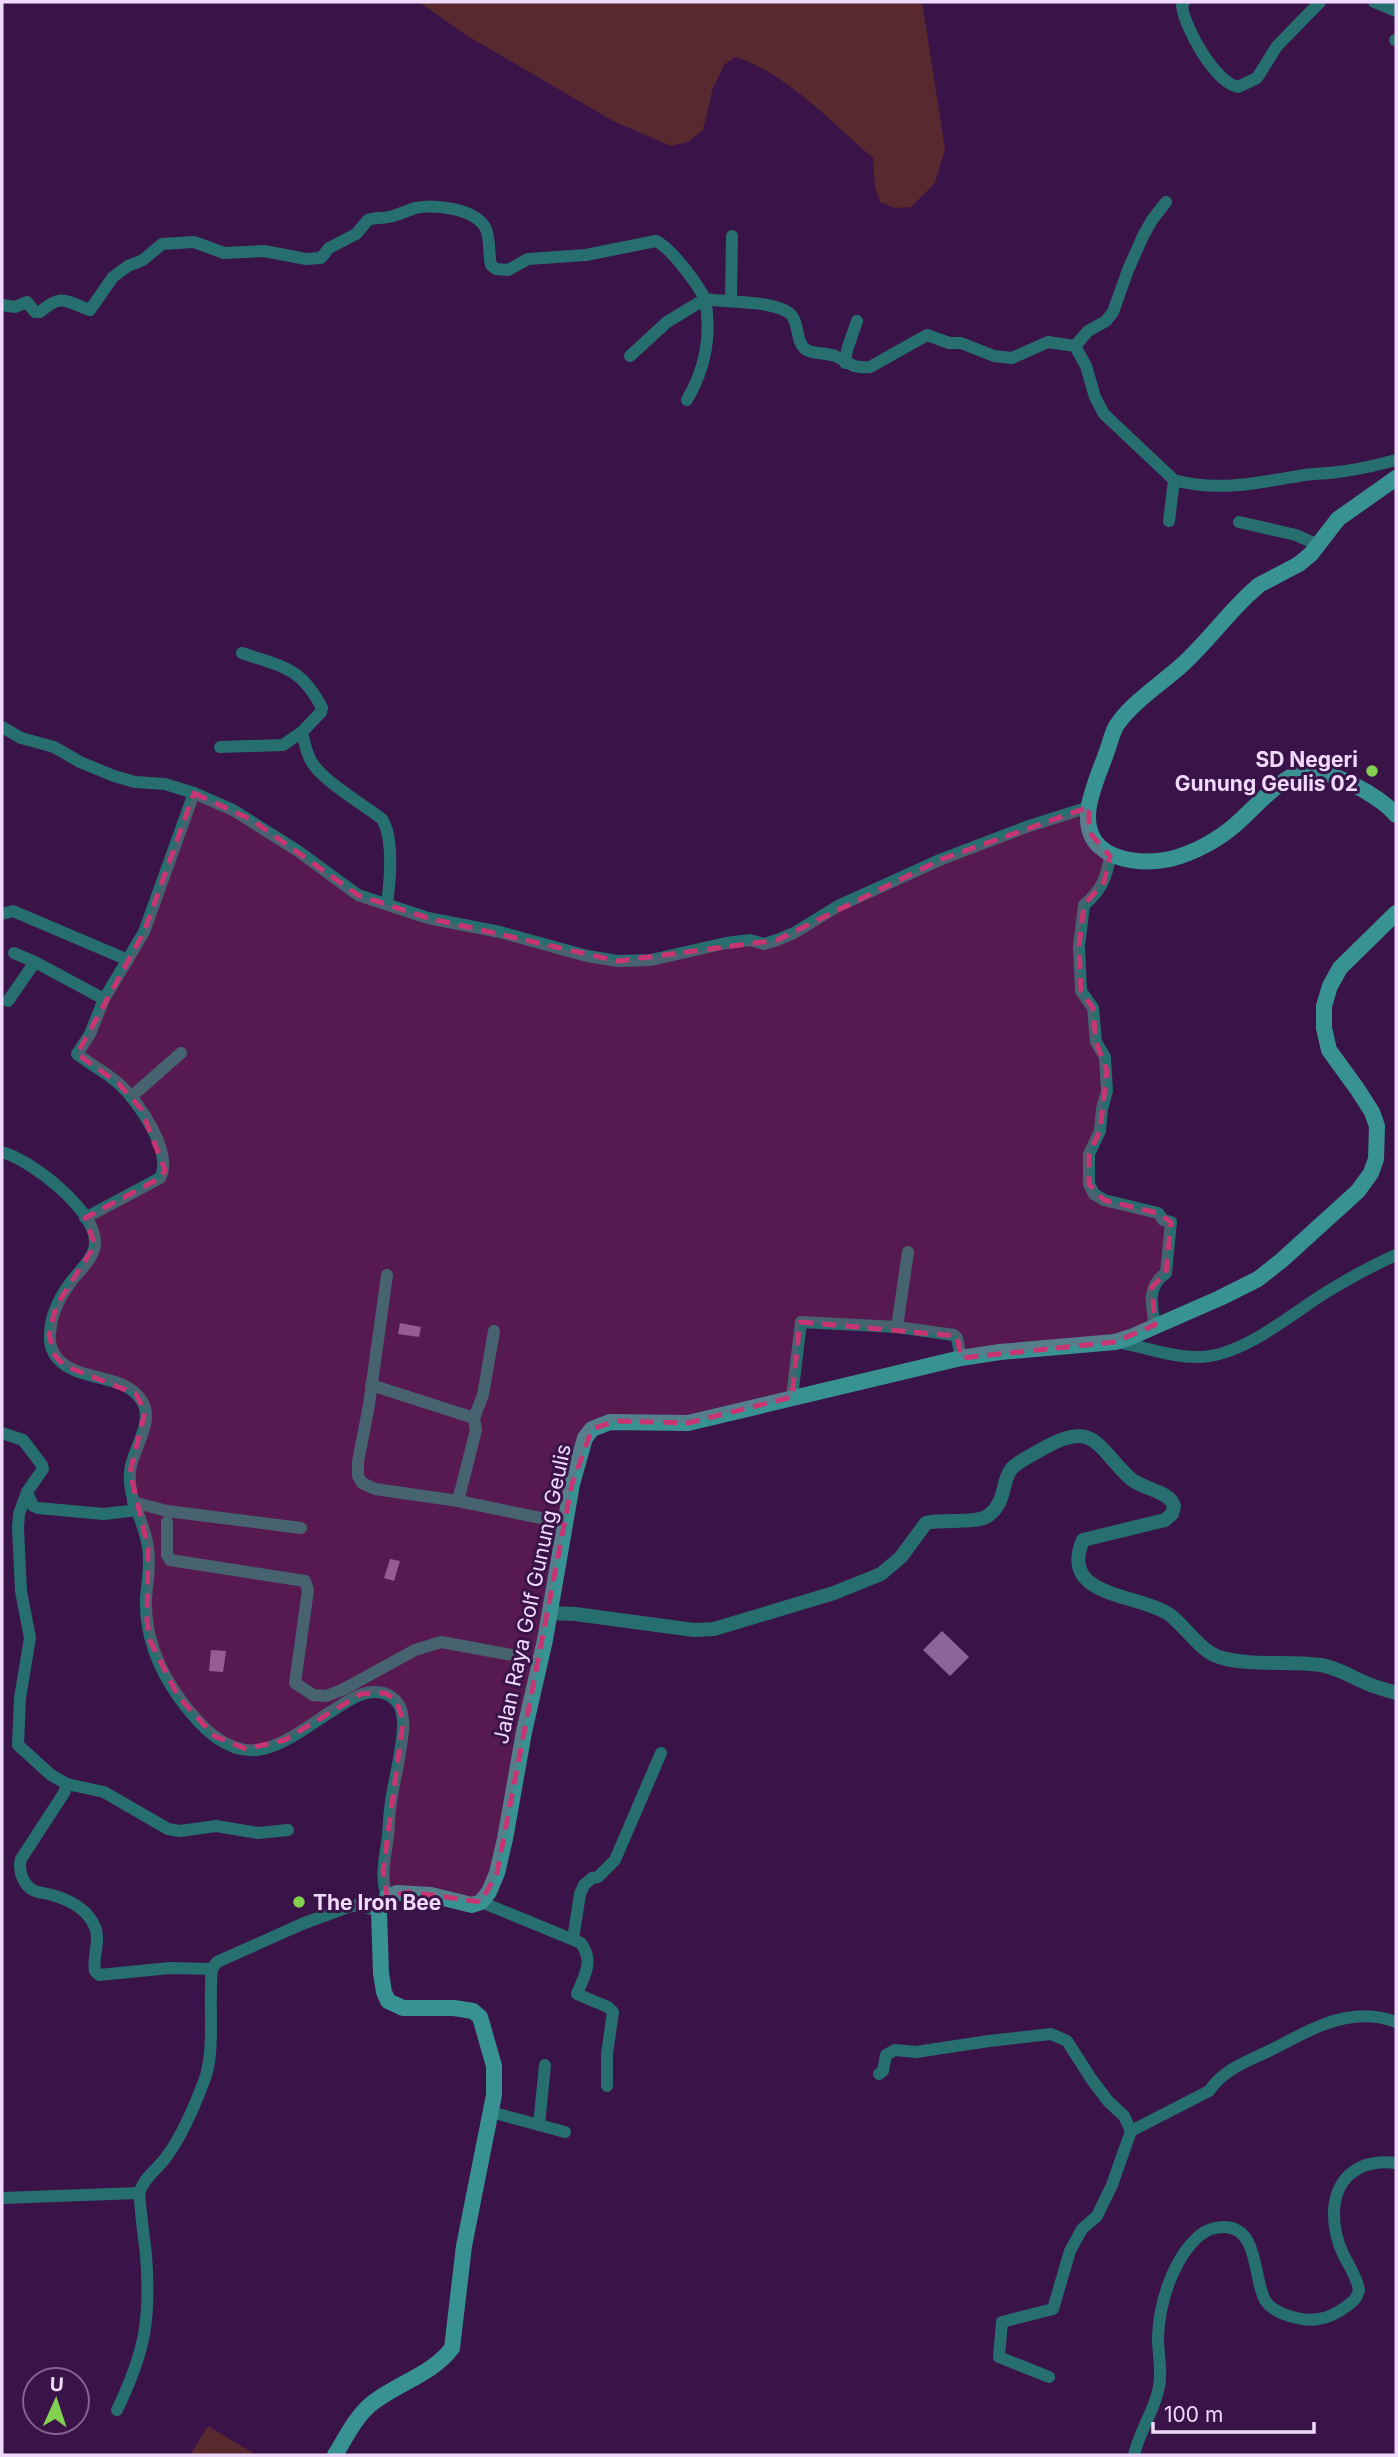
<svg xmlns="http://www.w3.org/2000/svg" width="1398" height="2457" viewBox="0 0 1398 2457" font-family="Inter,sans-serif">
<rect width="100%" height="100%" fill="#3a1349"/>
<g fill="#58292e">
<path d="M419 2H922L945 149 935 183 911 207 895 208 880 202 875 187 873 158C834 125 784 71 735 57L724 65 713 88 703 130 688 142 671 146 613 121 466 35Z"/>
<polygon points="208,2426 256,2455 190,2455"/>
</g>
<g fill="#8c659d">
<polygon points="400,1323 421,1327 419,1337 398,1334"/>
<polygon points="390,1559 400,1561 394,1581 384,1578"/>
<polygon points="942,1631 969,1657 950,1676 923,1650"/>
<polygon points="211,1650 226,1651 223,1672 209,1671"/>
</g>
<g fill="none" stroke-linecap="round" stroke-linejoin="round">
<g stroke="#276e6e" stroke-width="12">
<path d="M1184 2 1182 6C1185 29 1215 82 1238 87L1257 78 1277 46 1320 2"/>
<polyline points="1374,2 1396,11"/>
<polyline points="1395,40 1396,40"/>
<polyline points="731,301 732,236"/>
<path d="M2 305 15 307 27 302 35 312H40C62 293 65 301 90 310L113 277 128 266 143 260 162 244 194 242 224 253 264 251 306 259 321 258 329 248 356 234 368 220C375 217 381 219 389 217 398 215 406 211 415 208 434 204 473 208 485 227 491 238 488 253 491 265L496 269 508 270 528 259 586 255 656 241C671 248 697 283 705 299 729 303 763 300 786 311 800 317 795 340 804 348 811 355 826 352 835 356 850 362 851 369 870 367L927 335 949 343H961L994 356 1012 358 1048 342 1075 346 1086 366 1095 397 1104 414 1174 480C1216 492 1258 483 1299 476 1312 473 1325 474 1337 472 1357 470 1377 465 1396 460"/>
<polyline points="1075,346 1088,331 1106,321 1113,312 1128,270 1143,236 1152,220 1166,202"/>
<path d="M630 356 667 322 705 299C712 335 705 369 687 400"/>
<polyline points="845,363 847,350 857,321"/>
<polyline points="1169,521 1174,480"/>
<polyline points="1239,522 1296,535 1318,545"/>
<path d="M242 653C283 667 301 667 322 708L321 712 302 732C304 741 306 751 310 759 320 780 363 804 382 819 394 838 390 882 387 904"/>
<polyline points="2,727 21,738 54,747 80,762 114,776 135,782 165,784 194,793 233,810 298,851 358,895 428,918 500,932 587,956 618,961 651,960 726,943 750,940 764,944 777,940 794,933 838,906 942,859 1026,827 1089,807"/>
<polyline points="220,747 283,745 302,732"/>
<path d="M1110 856C1107 877 1101 891 1084 905L1079 946 1081 991 1093 1008 1096 1042 1105 1057 1107 1091 1102 1109 1100 1131 1089 1154V1184L1094 1194 1104 1200 1158 1213 1163 1220 1171 1222 1166 1273C1147 1286 1151 1304 1155 1325"/>
<polyline points="2,914 13,911 128,960"/>
<polyline points="14,953 35,962 104,999"/>
<polyline points="8,1001 35,962"/>
<polyline points="131,1097 181,1053"/>
<path d="M2 1152C31 1160 96 1210 95 1243 95 1259 76 1273 68 1286 58 1300 51 1315 50 1333 49 1342 51 1351 58 1359 80 1383 124 1372 142 1401 155 1422 132 1450 130 1471 127 1499 145 1521 148 1548 151 1565 147 1582 146 1599 145 1635 159 1670 180 1699 199 1725 227 1757 263 1749 285 1744 309 1726 327 1714 341 1706 356 1693 373 1692 387 1691 399 1699 402 1713 405 1726 402 1739 400 1752 398 1769 393 1785 391 1802 389 1813 389 1825 388 1836 385 1858 380 1876 387 1897"/>
<path d="M85 1218 160 1178C174 1153 138 1100 118 1083 105 1072 90 1064 77 1054L90 1034 104 999 144 932 194 793"/>
<polyline points="387,1275 369,1405 358,1462 358,1476 362,1483 375,1489 458,1501 565,1523"/>
<polyline points="897,1327 908,1252"/>
<path d="M1117 1342C1146 1347 1172 1358 1201 1357 1244 1355 1290 1315 1325 1293 1348 1279 1371 1266 1396 1255"/>
<polyline points="371,1385 474,1418 476,1430 458,1501"/>
<polyline points="792,1397 801,1322 897,1327 954,1335 957,1338 961,1358"/>
<polyline points="474,1418 483,1395 494,1331"/>
<polyline points="2,1433 23,1440 42,1465 43,1469 27,1492 33,1506 38,1508 104,1514 138,1510"/>
<polyline points="27,1492 19,1514 18,1528 21,1591 30,1638 20,1698 18,1745 51,1775 67,1784 104,1792 168,1829 180,1831 216,1826 258,1833 288,1830"/>
<polyline points="133,1502 167,1511 301,1528"/>
<polyline points="167,1522 167,1555 170,1560 305,1581 308,1590 295,1683 313,1695 326,1696 342,1690 415,1650 441,1642 523,1657"/>
<path d="M67 1784 64 1793 21 1859C18 1869 22 1882 31 1889 37 1893 45 1893 52 1895 70 1900 88 1910 95 1927 101 1940 92 1957 95 1971L99 1975 170 1968 212 1969 217 1962 302 1924 348 1907 358 1905 379 1911"/>
<path d="M481 1902 581 1943C594 1962 585 1974 577 1994L608 2007 613 2012 607 2054V2086"/>
<polyline points="573,1939 580,1894 584,1885 592,1878 598,1877 615,1860 661,1753"/>
<polyline points="879,2074 883,2071 886,2055 895,2050 916,2052 989,2041 1051,2034 1067,2041 1092,2080 1108,2101 1124,2116 1131,2131 1112,2185 1097,2216 1082,2229 1070,2251 1053,2309 1002,2322 999,2357 1049,2377"/>
<polyline points="491,2112 565,2132"/>
<polyline points="539,2125 545,2065"/>
<path d="M1131 2131 1209 2091C1225 2067 1252 2060 1277 2047 1300 2035 1326 2020 1353 2017 1367 2015 1383 2017 1396 2022"/>
<polyline points="2,2198 139,2193"/>
<path d="M117 2410C145 2352 151 2319 146 2255 145 2244 138 2197 140 2191 145 2175 161 2167 169 2153 184 2132 195 2105 204 2081 216 2052 208 2002 212 1969"/>
<path d="M1134 2455C1139 2432 1153 2413 1158 2391 1163 2374 1158 2355 1158 2338 1159 2303 1173 2259 1199 2236 1206 2230 1215 2227 1224 2227 1259 2227 1253 2278 1265 2300 1273 2314 1303 2322 1318 2319 1328 2318 1339 2312 1347 2306 1354 2301 1357 2298 1359 2290 1357 2277 1349 2266 1343 2254 1332 2230 1328 2195 1349 2175 1362 2163 1380 2161 1396 2163"/>
</g>
<path stroke="#276e6e" stroke-width="14" d="M550 1613 575 1614 694 1630 714 1629 834 1593 881 1574 901 1557 926 1523C943 1518 976 1525 989 1515 1007 1501 1001 1481 1012 1468 1020 1460 1034 1454 1044 1448 1095 1419 1097 1448 1131 1479 1143 1489 1171 1492 1174 1506L1172 1514 1165 1520 1083 1540C1058 1599 1140 1593 1170 1615 1186 1627 1199 1650 1219 1657 1252 1667 1287 1660 1321 1665 1338 1668 1350 1676 1366 1683 1375 1687 1386 1690 1396 1693"/>
<g stroke="#389292" stroke-width="16">
<path d="M1396 478 1338 519 1311 554 1299 564 1259 585 1248 595C1225 617 1206 643 1182 665 1163 682 1133 702 1119 722 1112 730 1111 741 1107 751 1098 779 1074 821 1099 846 1116 862 1147 864 1170 859 1192 854 1218 840 1235 825 1253 810 1279 778 1302 772 1326 766 1381 796 1396 815"/>
<path d="M335 2455C345 2439 355 2418 370 2405 395 2384 432 2375 452 2348L464 2246 494 2095V2066L480 2017 473 2011 454 2008H403L388 2001 384 1992 381 1973 379 1911 387 1897 397 1893 431 1895 472 1905 481 1902 489 1892 497 1873 505 1839 524 1732 545 1640 572 1484 585 1438 592 1429 610 1422 688 1423 961 1358 1000 1352 1115 1342 1131 1337 1220 1298 1258 1279 1282 1260 1358 1191 1371 1173 1376 1159 1377 1126 1372 1112 1358 1090 1329 1050 1324 1028V1006L1330 986 1340 968 1396 913"/>
</g>
</g>
<path fill="#c93573" fill-opacity="0.2" stroke="#c93573" stroke-width="5" stroke-dasharray="14 9" stroke-linejoin="round" d="M194 793 252 820 358 895 428 918 618 961 777 940 942 859 1089 807V832L1110 856 1104 882 1084 905 1079 946 1081 991 1093 1008 1096 1042 1107 1071 1100 1131 1089 1154V1184L1104 1200 1158 1213 1171 1222 1166 1273 1152 1287 1155 1325 1115 1342 961 1358 957 1336 800 1322 792 1397 688 1423 616 1421 592 1429 572 1484 497 1873 481 1902 409 1892 387 1897 383 1871 403 1721 396 1700 385 1693 361 1694 285 1740 246 1749 214 1736 178 1696 150 1641 147 1621 148 1548 130 1472 145 1412 136 1394 65 1366 55 1356 49 1335 56 1306 95 1245 85 1218 160 1178 165 1170 141 1109 118 1083 77 1054 144 932Z"/>
<g fill="#82d04f" stroke="#3a1349" stroke-width="2.5">
<circle cx="1372" cy="771" r="7"/>
<circle cx="299" cy="1902" r="7"/>
</g>
<g text-anchor="middle" dominant-baseline="central" stroke-width="6" stroke-linejoin="round" paint-order="stroke">
<g font-size="21" font-weight="bold" fill="#f0dafb" stroke="#3a1349" text-anchor="end">
<text x="1358" y="759">SD Negeri<tspan x="1358" dy="24">Gunung Geulis 02</tspan></text>
<text x="313" y="1902" text-anchor="start">The Iron Bee</text>
</g>
<g font-size="21" fill="#f0dafb" stroke="#3a1349">
<text transform="translate(532 1594) rotate(-78)">Jalan Raya Golf Gunung Geulis</text>
</g>
</g>
<rect width="1398" height="2457" fill="none" stroke="#f0dafb" stroke-width="7"/>
<g transform="translate(56 2401) rotate(3)"><circle r="33" fill="#3a1349" stroke="#836390" stroke-width="2"/>
<path d="M0-5L12 26L0 18L-12 26Z" fill="#82d04f"/>
<text y="-10" font-size="19" font-weight="bold" text-anchor="middle" fill="#f0dafb">U</text>
</g>
<path d="M1153 2422v10h161v-10" fill="none" stroke="#f0dafb" stroke-width="3.5"/>
<text x="1164" y="2422" font-size="21" fill="#f0dafb" stroke="#3a1349" stroke-width="5" paint-order="stroke">100 m</text>
</svg>
